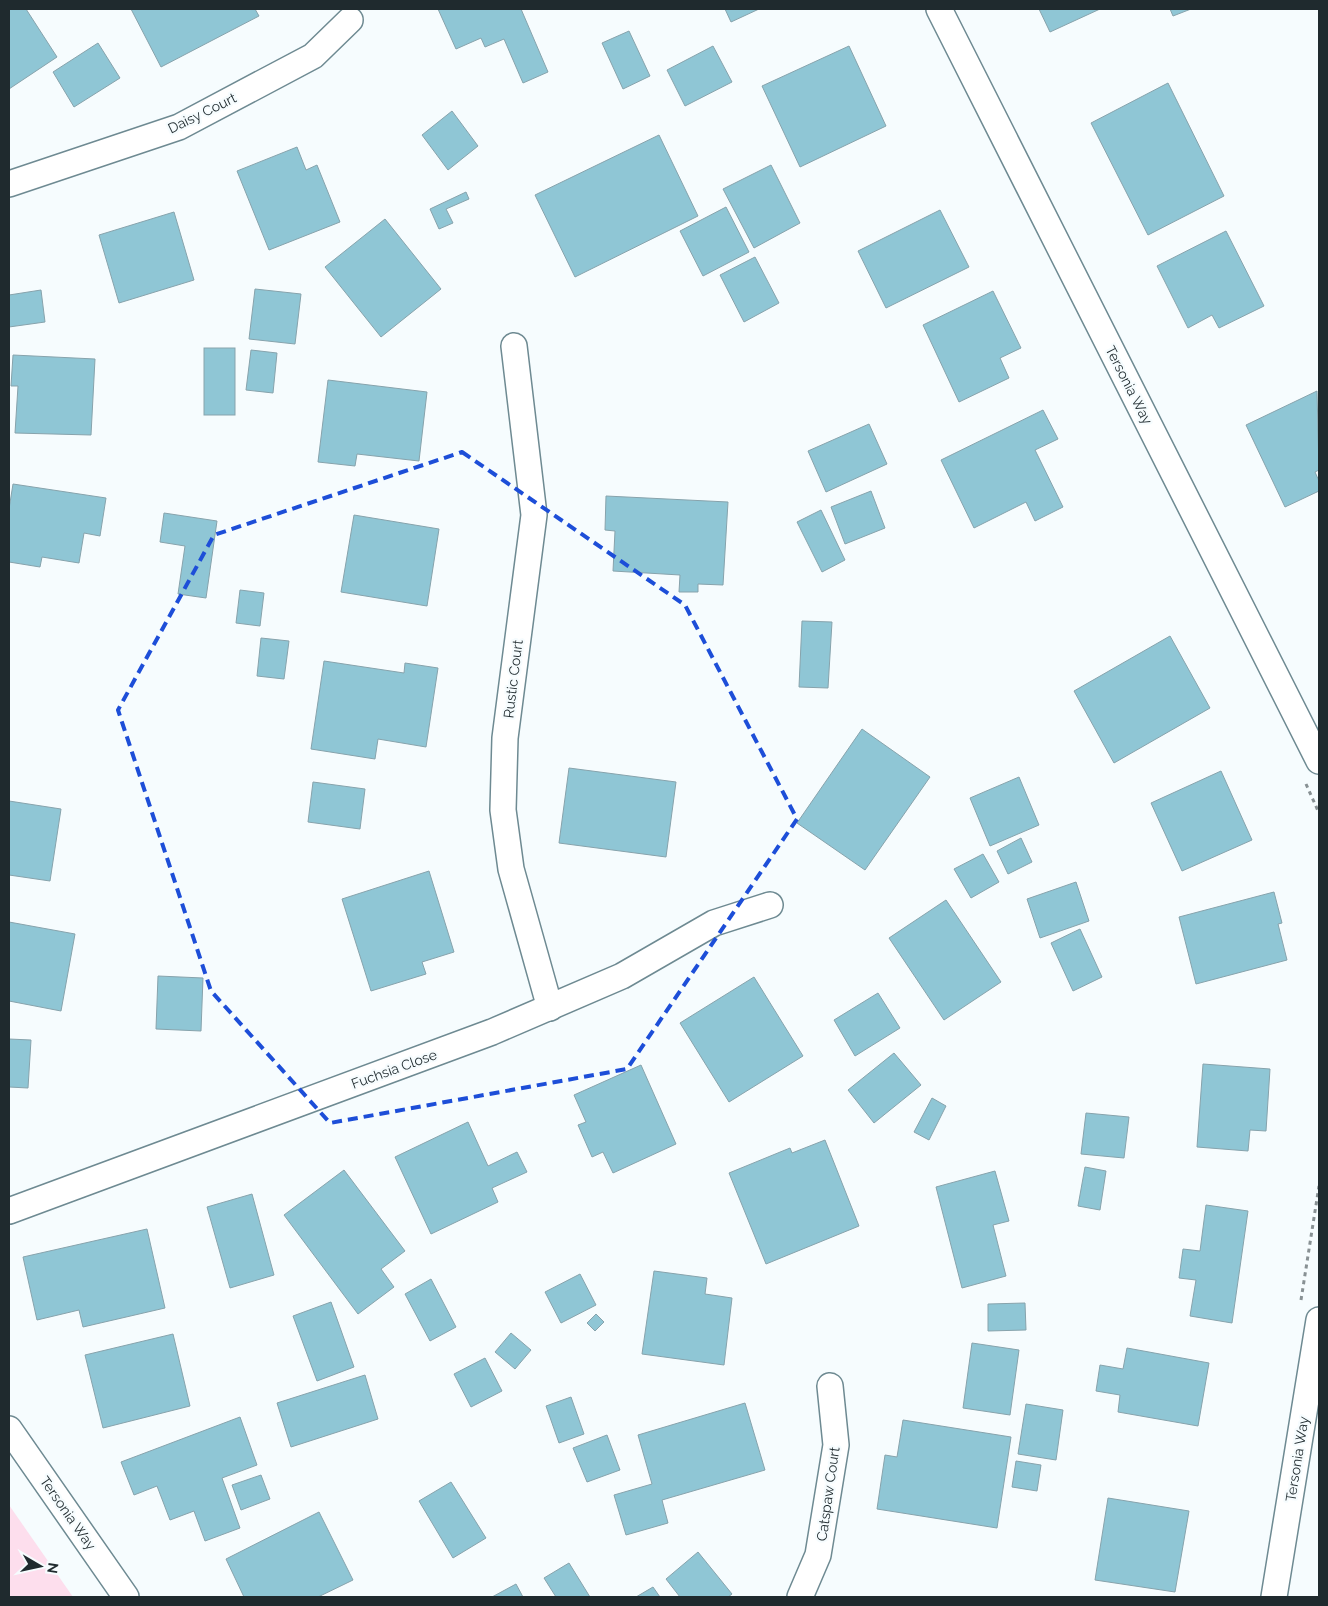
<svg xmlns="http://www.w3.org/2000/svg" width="1328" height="1606" viewBox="0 0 1328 1606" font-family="Raleway,sans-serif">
<rect width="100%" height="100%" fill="#f6fcfe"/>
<polygon fill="#fddeed" points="9,1505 73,1597 9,1597"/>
<g fill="#8fc6d5" stroke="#87a3ac">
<polygon points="9,9 26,9 57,57 9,89"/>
<polygon points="131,9 255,9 259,16 161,67"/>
<polygon points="438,9 521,9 548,72 523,83 504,39 485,47 481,38 456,49"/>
<polygon points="725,9 759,9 731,22"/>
<polygon points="1039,9 1100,9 1050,32"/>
<polygon points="1170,9 1191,9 1173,16"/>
<polygon points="629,31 650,76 623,89 602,43"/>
<polygon points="98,43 120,78 74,107 53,72"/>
<polygon points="713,46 732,82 685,106 667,70"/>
<polygon points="849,46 886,126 800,167 762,86"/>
<polygon points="1168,83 1224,196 1148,235 1091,123"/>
<polygon points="452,111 478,146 448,170 422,135"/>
<polygon points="659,135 698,216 575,277 535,195"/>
<polygon points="297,147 306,170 317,165 340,222 269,250 237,171"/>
<polygon points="771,165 800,223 754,248 723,189"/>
<polygon points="466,192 469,199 446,209 453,223 439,229 430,209"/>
<polygon points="726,207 749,252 703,276 680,231"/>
<polygon points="940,210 969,267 886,308 858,251"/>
<polygon points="174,212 194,280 119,303 99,235"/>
<polygon points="385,219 441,289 381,337 325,267"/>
<polygon points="1226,231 1264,306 1219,328 1212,315 1188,328 1157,266"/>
<polygon points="755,257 779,303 744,322 720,275"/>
<polygon points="255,289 301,294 295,344 249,339"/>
<polygon points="41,290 45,322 9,327 9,295"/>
<polygon points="993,291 1021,348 1000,358 1009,378 959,402 923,325"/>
<rect x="204" y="348" width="31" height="67"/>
<polygon points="251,350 277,353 273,393 246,390"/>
<polygon points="13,355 95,359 91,435 15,433 18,386 11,386"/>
<polygon points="328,380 427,392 419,461 357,454 355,466 318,462"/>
<polygon points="1317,391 1319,470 1315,472 1319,481 1319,491 1285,507 1246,425"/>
<polygon points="1043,410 1058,439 1035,450 1063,507 1035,521 1026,502 974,528 941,460"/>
<polygon points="869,424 887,464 826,492 808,451"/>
<polygon points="13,484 106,498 100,536 84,533 79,563 42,557 40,567 9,562 9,509"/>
<polygon points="871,491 885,528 845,544 831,507"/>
<polygon points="606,496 728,502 723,585 698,584 698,592 679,592 680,575 613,571 615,531 605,530"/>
<polygon points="821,510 845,560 822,572 797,522"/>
<polygon points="164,513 217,521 206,598 178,594 185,546 160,542"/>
<polygon points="354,515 439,529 427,606 341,592"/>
<polygon points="240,590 264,593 260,626 236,623"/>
<polygon points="802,621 832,622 828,688 799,687"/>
<polygon points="1170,636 1210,708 1114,763 1074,691"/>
<polygon points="261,638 289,641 284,679 257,676"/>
<polygon points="324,661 404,673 405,663 438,668 426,747 378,739 375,759 311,749"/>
<polygon points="862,729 930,777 865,870 797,823"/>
<polygon points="569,768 676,782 666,857 559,843"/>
<polygon points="1221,771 1252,840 1182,871 1151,803"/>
<polygon points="1019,777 1039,825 990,846 970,798"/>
<polygon points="313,782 365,789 360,829 308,822"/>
<polygon points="9,801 61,809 50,881 9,875"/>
<polygon points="1021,838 1032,862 1008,874 997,851"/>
<polygon points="983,854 999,882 971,898 954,869"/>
<polygon points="429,871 454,952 422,962 426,974 371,991 342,899"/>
<polygon points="1076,882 1089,921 1040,938 1027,899"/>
<polygon points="1274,892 1282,923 1278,924 1287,960 1196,984 1179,917"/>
<polygon points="946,900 1001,982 944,1020 889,938"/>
<polygon points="9,922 75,934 61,1011 9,1001"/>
<polygon points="1080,929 1102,977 1073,991 1051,943"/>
<polygon points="158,976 203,978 201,1031 156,1029"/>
<polygon points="754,977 803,1056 729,1102 680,1023"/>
<polygon points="878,993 900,1028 855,1056 834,1020"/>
<polygon points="9,1039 31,1040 28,1088 9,1087"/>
<polygon points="894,1053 921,1085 874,1123 848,1090"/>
<polygon points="1203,1064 1270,1069 1266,1131 1250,1130 1248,1151 1197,1147"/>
<polygon points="641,1065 676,1144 613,1173 603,1152 592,1157 578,1125 586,1122 574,1095"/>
<polygon points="932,1098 946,1106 929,1140 914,1132"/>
<polygon points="1086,1113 1129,1117 1124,1158 1081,1154"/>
<polygon points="468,1122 488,1166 517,1152 527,1172 492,1188 498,1202 431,1234 395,1157"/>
<polygon points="825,1140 859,1226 766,1264 729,1173 790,1148 792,1153"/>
<polygon points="1085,1167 1106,1171 1100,1210 1078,1206"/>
<polygon points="344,1170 405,1251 381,1269 394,1287 358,1314 284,1215"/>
<polygon points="995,1171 1009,1221 993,1225 1006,1276 962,1288 936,1187"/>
<polygon points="252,1194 274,1275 230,1288 207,1207"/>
<polygon points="1206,1205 1248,1211 1232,1323 1190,1316 1196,1280 1179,1278 1183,1249 1200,1251"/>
<polygon points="147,1229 165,1308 83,1327 79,1310 37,1320 23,1257"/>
<polygon points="654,1271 707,1278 705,1294 732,1298 724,1365 642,1354"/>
<polygon points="580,1274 596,1305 561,1323 545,1292"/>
<polygon points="431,1279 456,1327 430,1341 405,1294"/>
<polygon points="331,1302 354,1367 317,1381 293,1316"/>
<polygon points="1025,1303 1026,1330 988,1331 988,1304"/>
<polygon points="596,1314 604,1322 595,1331 587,1323"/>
<polygon points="511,1333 531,1350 515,1369 495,1352"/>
<polygon points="173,1334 190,1406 103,1428 85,1355"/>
<polygon points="972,1343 1019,1350 1010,1415 963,1408"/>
<polygon points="1127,1348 1209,1363 1198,1426 1118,1412 1120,1395 1096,1391 1100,1365 1123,1369"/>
<polygon points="485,1358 502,1391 471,1407 454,1374"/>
<polygon points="365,1375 378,1419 291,1447 277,1403"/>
<polygon points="571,1397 584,1434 559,1443 546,1406"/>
<polygon points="745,1403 765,1470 662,1500 668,1523 626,1535 614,1495 652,1484 638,1435"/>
<polygon points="1026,1404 1063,1410 1056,1460 1018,1454"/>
<polygon points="240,1417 257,1465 222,1478 240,1528 205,1541 194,1511 170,1520 157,1486 134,1495 121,1462"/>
<polygon points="903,1420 1011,1437 997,1528 877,1509 885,1455 897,1457"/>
<polygon points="607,1435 620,1470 587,1482 573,1448"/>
<polygon points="1016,1461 1041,1465 1037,1491 1012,1487"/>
<polygon points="261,1475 270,1499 241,1510 232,1485"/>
<polygon points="451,1482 486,1538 453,1558 419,1501"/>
<polygon points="1108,1498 1189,1511 1175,1592 1095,1580"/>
<polygon points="319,1512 353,1580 318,1597 244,1597 226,1559"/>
<polygon points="698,1552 732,1594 728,1597 680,1597 666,1579"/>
<polygon points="569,1563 590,1597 556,1597 544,1578"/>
<polygon points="516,1584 523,1597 492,1597"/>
<polygon points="653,1587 660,1597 636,1597"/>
</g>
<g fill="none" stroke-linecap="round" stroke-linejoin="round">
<g stroke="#6e8a92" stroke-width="28">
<g id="minor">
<polyline points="939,9 1319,761"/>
<polyline points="9,184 179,127 313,56 350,20"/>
<polyline points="514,346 534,515 505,738 503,810 511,869 550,1008"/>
<polyline points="9,1211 492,1032 622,976 714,923 770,905"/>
<polyline points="9,1429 126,1597"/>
<polyline points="800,1597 818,1555 836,1445 830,1386"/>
<polyline points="1274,1597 1319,1320"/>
</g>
</g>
<g stroke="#889194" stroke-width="3" stroke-dasharray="4 4" stroke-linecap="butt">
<polyline points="1306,784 1319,813"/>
<polyline points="1301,1300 1319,1186"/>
</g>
<use href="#minor" stroke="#fff" stroke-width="25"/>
</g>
<path fill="none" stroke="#1d4ed8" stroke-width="4" stroke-dasharray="10 6" stroke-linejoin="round" d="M462 452 685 605 797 819 627 1069 330 1123 211 991 118 710 214 535Z"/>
<g text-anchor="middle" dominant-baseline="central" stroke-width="4.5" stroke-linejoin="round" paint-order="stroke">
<g font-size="14" fill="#1f2a2e" stroke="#f6fcfe">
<text transform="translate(202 113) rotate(-26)">Daisy Court</text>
<text transform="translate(1129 385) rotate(63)">Tersonia Way</text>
<text transform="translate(513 679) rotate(-83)">Rustic Court</text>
<text transform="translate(394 1069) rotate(-20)">Fuchsia Close</text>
<text transform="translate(1297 1459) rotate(-81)">Tersonia Way</text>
<text transform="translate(828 1494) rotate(-82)">Catspaw Court</text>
<text transform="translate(68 1513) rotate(55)">Tersonia Way</text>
</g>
</g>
<rect width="1328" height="1606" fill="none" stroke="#1f2a2e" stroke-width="20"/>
<g transform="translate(40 1566) rotate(99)" stroke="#f6fcfe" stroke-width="4" paint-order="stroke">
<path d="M0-4L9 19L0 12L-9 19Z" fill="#1f2a2e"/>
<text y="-8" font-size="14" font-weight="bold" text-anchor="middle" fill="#1f2a2e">N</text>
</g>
</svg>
